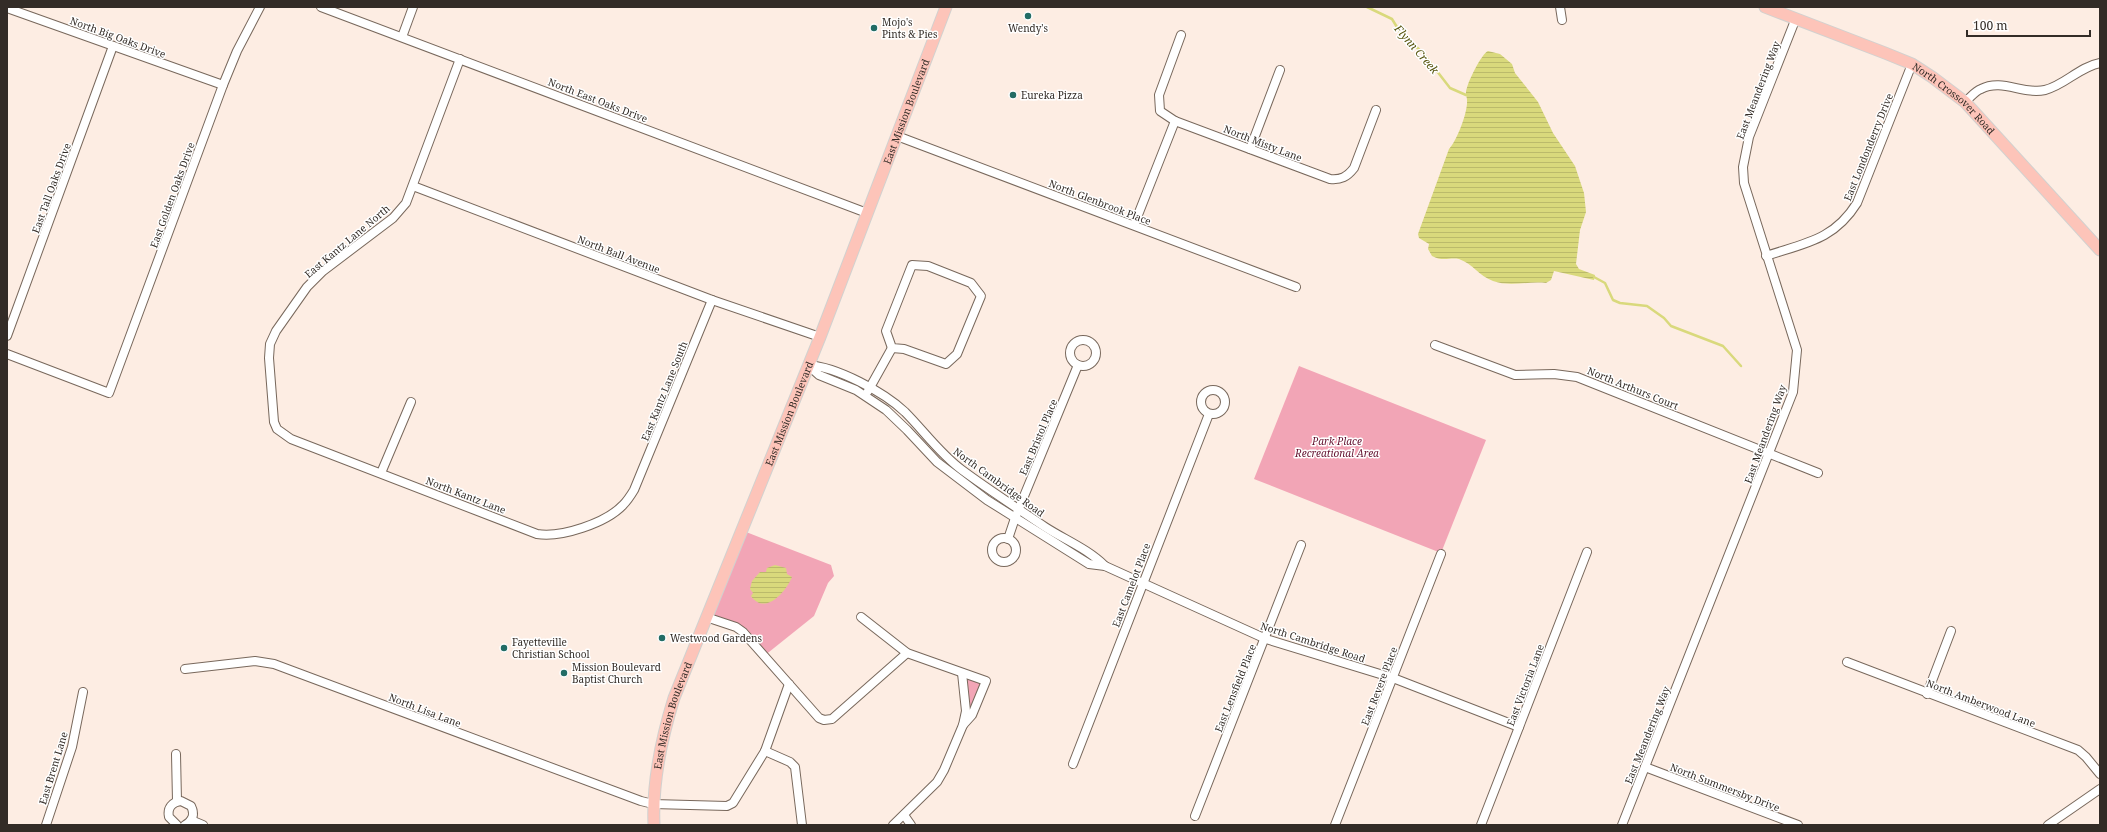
<svg xmlns="http://www.w3.org/2000/svg" width="2107" height="832" viewBox="0 0 2107 832" font-family="'Noto Serif',serif">
<defs>
<pattern id="water-rules" width="6" height="5" patternUnits="userSpaceOnUse"><rect width="6" height="5" fill="#d9d97c"/><path d="M0 2.5h6" fill="none" stroke="#bbba6b"/></pattern>
</defs>
<rect width="100%" height="100%" fill="#fdede3"/>
<g fill="#f2a5b6">
<polygon points="1299,366 1486,440 1441,553 1254,479"/>
<polygon points="741,530 831,565 834,576 828,583 814,616 764,656 743,632 706,617"/>
<polygon points="966,673 986,681 963,725"/>
</g>
<g fill="url(#water-rules)">
<path d="M1488 51 1500 54 1512 64 1515 73 1538 102 1553 133 1575 166 1584 193 1586 212 1580 230 1576 264 1579 269 1595 275 1594 280 1554 271 1551 280 1546 283C1529 281 1509 287 1493 281 1479 276 1473 264 1459 259 1450 257 1443 262 1432 256L1428 249 1429 244 1419 238 1418 234 1449 149C1457 140 1468 112 1467 100 1467 98 1466 96 1466 94 1465 86 1482 53 1488 51Z"/>
<path d="M775 565 786 568 787 574 792 577C786 592 765 616 751 596L753 593 750 589 752 581 760 572H766L767 568Z"/>
</g>
<g fill="none" stroke-linecap="round" stroke-linejoin="round">
<g stroke="#d9d97c" stroke-width="2.5">
<polyline points="1367,7 1392,19 1400,32 1423,53 1450,88 1466,95"/>
<polyline points="1594,277 1605,283 1613,300 1620,303 1647,306 1664,318 1671,326 1723,346 1741,366"/>
</g>
<g stroke="#78685c" stroke-width="10">
<g id="minor">
<polyline points="321,7 867,213"/>
<polyline points="1560,7 1562,20"/>
<polyline points="7,8 223,85"/>
<path d="M1181 35 1159 95 1160 111 1175 121 1330 179C1341 180 1347 177 1354 168L1376 110"/>
<polyline points="402,37 413,7"/>
<path d="M460 59 406 203 393 218 323 271 307 287 276 331 270 344 269 358 274 422 277 429 291 439 537 534C561 538 606 523 623 505 627 501 631 495 634 490L712 300"/>
<path d="M1965 102C1970 98 1975 91 1981 89 2002 78 2023 95 2045 90 2065 85 2079 67 2100 63"/>
<polyline points="897,136 1296,287"/>
<polyline points="1250,149 1280,70"/>
<polyline points="413,186 712,300 820,337"/>
<polyline points="1134,225 1175,121"/>
<path d="M1766 256C1805 243 1834 240 1857 203L1912 64"/>
<polygon points="912,265 928,266 971,283 981,296 957,354 946,364 904,349 892,348 886,331"/>
<polyline points="7,336 113,46"/>
<circle cx="1083" cy="353" r="13"/>
<polyline points="1435,345 1515,375 1554,374 1577,377 1818,473"/>
<polyline points="7,354 109,393 223,85 237,51 260,7"/>
<polyline points="808,365 819,375 856,390 886,410 907,430 937,462 987,500 1089,564 1105,566 1266,639 1393,678 1519,727"/>
<path d="M808 365C837 367 884 392 905 412 924 431 940 454 962 470 989 490 1017 508 1045 527 1065 540 1088 549 1105 566"/>
<circle cx="1213" cy="402" r="12"/>
<polyline points="868,391 892,348"/>
<polyline points="381,473 411,402"/>
<circle cx="1004" cy="550" r="12"/>
<polyline points="1008,539 1015,518 1078,365"/>
<polyline points="706,617 736,627 743,632 819,718 824,720 832,719 907,653"/>
<polyline points="861,617 907,653 986,681 972,715 963,725"/>
<polyline points="1847,662 2078,750 2086,757 2100,774"/>
<polyline points="185,669 255,661 274,664 641,801 653,804 727,806 733,803 765,751 789,684"/>
<polyline points="1927,694 1951,631"/>
<polyline points="765,751 790,762 795,767 802,825"/>
<polyline points="176,754 177,801"/>
<polyline points="1073,764 1209,414"/>
<polyline points="1645,767 1798,825"/>
<polyline points="904,815 911,825"/>
<polyline points="1195,816 1301,545"/>
<polyline points="191,820 203,825"/>
<polyline points="46,825 72,747 83,692"/>
<path d="M177 825 169 817C167 808 172 802 181 801L191 806C195 814 193 821 185 825"/>
<polyline points="893,825 937,782 944,770 963,725 966,711 962,673"/>
<polyline points="1335,825 1441,554"/>
<polyline points="1481,825 1587,552"/>
<polyline points="1622,825 1793,392 1797,350 1744,183 1743,167 1749,137 1796,18"/>
<polyline points="2048,825 2100,789"/>
</g>
</g>
<g stroke="#d2d1cf" stroke-width="13">
<g id="major">
<path id="s1" d="M1765 7 1885 53 1912 64 1932 77 1965 102 2100 250"/>
<path id="s2" d="M654 825C652 782 661 740 674 698L820 337 946 7"/>
</g>
</g>
<use href="#minor" stroke="#fff" stroke-width="8"/>
<use href="#major" stroke="#fdc4b9" stroke-width="11"/>
</g>
<g fill="#226c65" stroke="#fff" stroke-width="1.5">
<circle cx="1028" cy="16" r="4"/>
<circle cx="874" cy="28" r="4"/>
<circle cx="1013" cy="95" r="4"/>
<circle cx="662" cy="638" r="4"/>
<circle cx="504" cy="648" r="4"/>
<circle cx="564" cy="673" r="4"/>
</g>
<g text-anchor="middle" dominant-baseline="central" stroke-width="3" stroke-linejoin="round" paint-order="stroke">
<g font-size="10" fill="#332c27" stroke="#fff" text-anchor="start">
<text x="882" y="22">Mojo's<tspan x="882" dy="12">Pints &amp; Pies</tspan></text>
<text x="1028" y="28" text-anchor="middle">Wendy's</text>
<text x="1021" y="95">Eureka Pizza</text>
<text x="670" y="638">Westwood Gardens</text>
<text x="512" y="642">Fayetteville<tspan x="512" dy="12">Christian School</tspan></text>
<text x="572" y="667">Mission Boulevard<tspan x="572" dy="12">Baptist Church</tspan></text>
</g>
<g font-size="10" fill="#332c27" stroke="#fff">
<text transform="translate(118 37) rotate(20)">North Big Oaks Drive</text>
<text transform="translate(1758 90) rotate(-69)">East Meandering Way</text>
<text transform="translate(598 100) rotate(21)">North East Oaks Drive</text>
<text stroke="none"><textPath href="#s1" startOffset="212">North Crossover Road</textPath></text>
<text stroke="none"><textPath href="#s2" startOffset="760">East Mission Boulevard</textPath></text>
<text transform="translate(1263 143) rotate(21)">North Misty Lane</text>
<text transform="translate(1868 147) rotate(-68)">East Londonderry Drive</text>
<text transform="translate(51 188) rotate(-70)">East Tall Oaks Drive</text>
<text transform="translate(172 195) rotate(-70)">East Golden Oaks Drive</text>
<text transform="translate(1100 202) rotate(21)">North Glenbrook Place</text>
<text transform="translate(347 241) rotate(-40)">East Kantz Lane North</text>
<text transform="translate(619 254) rotate(21)">North Ball Avenue</text>
<text transform="translate(1633 388) rotate(22)">North Arthurs Court</text>
<text transform="translate(664 391) rotate(-68)">East Kantz Lane South</text>
<text stroke="none"><textPath href="#s2" startOffset="436">East Mission Boulevard</textPath></text>
<text transform="translate(1765 434) rotate(-70)">East Meandering Way</text>
<text transform="translate(1038 437) rotate(-67)">East Bristol Place</text>
<text transform="translate(999 482) rotate(36)">North Cambridge Road</text>
<text transform="translate(466 495) rotate(21)">North Kantz Lane</text>
<text transform="translate(1131 585) rotate(-69)">East Camelot Place</text>
<text transform="translate(1313 642) rotate(18)">North Cambridge Road</text>
<text transform="translate(1525 685) rotate(-69)">East Victoria Lane</text>
<text transform="translate(1379 686) rotate(-69)">East Revere Place</text>
<text transform="translate(1235 688) rotate(-68)">East Lensfield Place</text>
<text transform="translate(1981 703) rotate(21)">North Amberwood Lane</text>
<text transform="translate(425 710) rotate(21)">North Lisa Lane</text>
<text stroke="none"><textPath href="#s2" startOffset="112">East Mission Boulevard</textPath></text>
<text transform="translate(1647 735) rotate(-68)">East Meandering Way</text>
<text transform="translate(53 768) rotate(-73)">East Brent Lane</text>
<text transform="translate(1725 787) rotate(21)">North Summersby Drive</text>
</g>
<g font-size="10" font-style="italic" fill="#63102e" stroke="#fff">
<text x="1337" y="441">Park Place<tspan x="1337" dy="12">Recreational Area</tspan></text>
</g>
<g font-size="11" font-style="italic" fill="#55540d" stroke="#fff">
<text transform="translate(1417 49) rotate(49)">Flynn Creek</text>
</g>
</g>
<rect width="2107" height="832" fill="none" stroke="#332c27" stroke-width="16"/>
<path d="M1967 30v6h123v-6" fill="none" stroke="#332c27" stroke-width="2"/>
<text x="1973" y="30" font-size="12" fill="#332c27" stroke="#ffffff" stroke-width="3" paint-order="stroke">100 m</text>
</svg>
